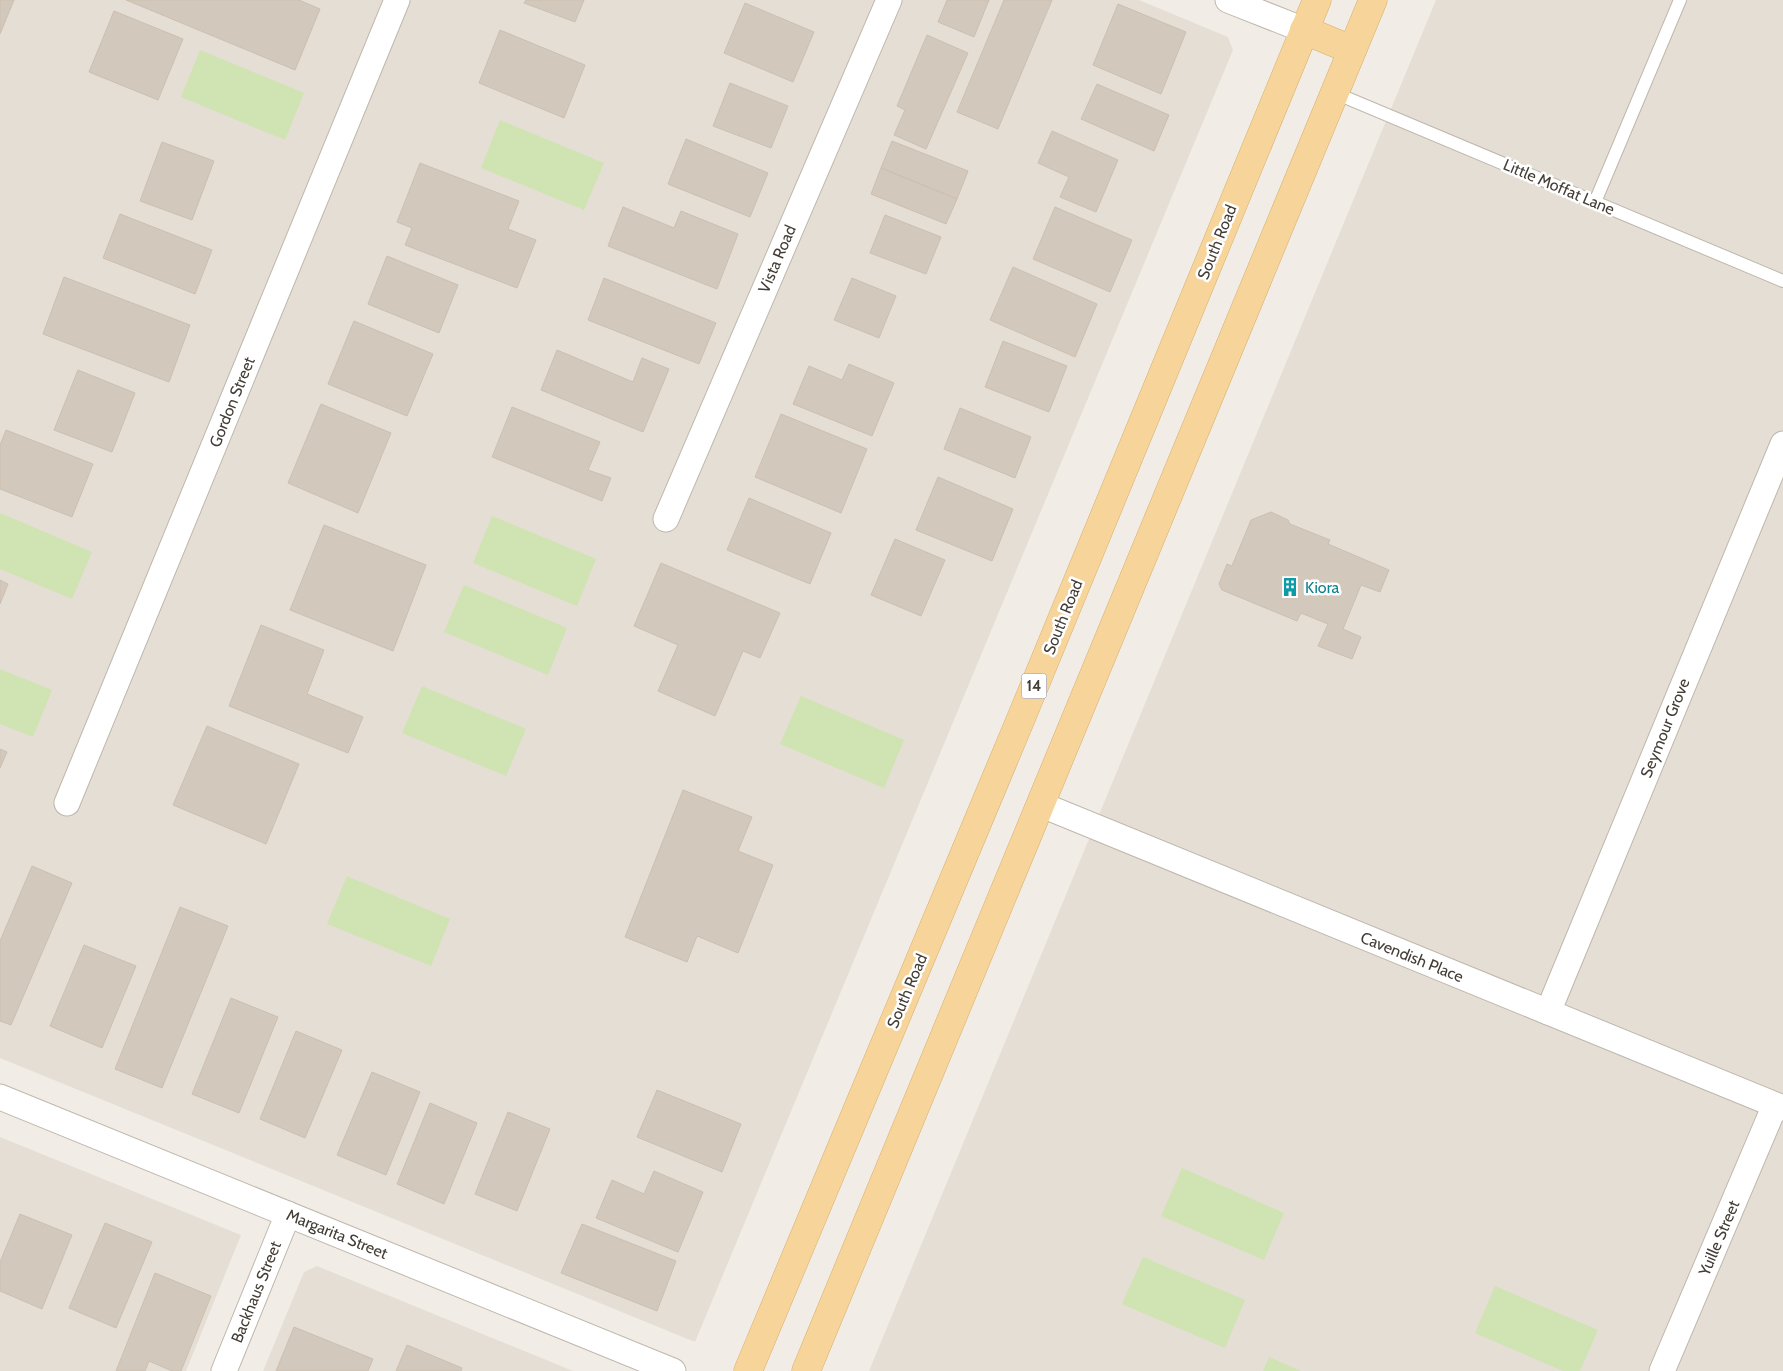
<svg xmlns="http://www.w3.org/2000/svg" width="1783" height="1371" viewBox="0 0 1783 1371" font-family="Cabin,sans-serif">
<rect width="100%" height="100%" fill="#f1ede6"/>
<g fill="#e5ded4">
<polygon points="0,0 1139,0 1228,37 1233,50 695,1342 0,1058"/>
<polygon points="1436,0 1783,0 1783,1371 869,1371"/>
<polygon points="0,1137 241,1235 186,1371 0,1371"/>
<polygon points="317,1266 573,1371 263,1371 304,1272"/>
</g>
<g fill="#d0e3b2">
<polygon points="200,50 304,93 285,140 181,97"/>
<polygon points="500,120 604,163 584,210 481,168"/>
<polygon points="0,513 92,552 72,599 0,569"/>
<polygon points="492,516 596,559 577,606 473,563"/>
<polygon points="464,585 567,628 548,675 444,632"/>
<polygon points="0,669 52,690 33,737 0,724"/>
<polygon points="422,686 526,729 506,776 402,733"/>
<polygon points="801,696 904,740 884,788 780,744"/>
<polygon points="347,876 450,919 431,966 327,924"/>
<polygon points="1182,1168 1284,1213 1264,1260 1161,1216"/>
<polygon points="1143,1257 1245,1300 1225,1348 1122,1304"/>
<polygon points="1495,1286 1598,1330 1580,1371 1563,1371 1475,1333"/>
<polygon points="1269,1357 1301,1371 1263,1371"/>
</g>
<g fill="#d2c8bc" stroke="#ccbfb0">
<polygon points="0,0 14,0 0,34"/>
<polygon points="126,0 299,0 320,9 295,70"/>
<polygon points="526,0 584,0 575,22 524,3"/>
<polygon points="947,0 989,0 974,37 938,22"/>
<polygon points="1004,0 1052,0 998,129 957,112"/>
<polygon points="745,3 814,32 793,82 724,53"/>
<polygon points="1118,4 1186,32 1161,94 1093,65"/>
<polygon points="114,11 183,39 158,100 89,72"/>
<polygon points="500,30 585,65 564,118 479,83"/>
<polygon points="927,35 968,53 926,149 894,135 905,110 897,106"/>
<polygon points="730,83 788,106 771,148 713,126"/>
<polygon points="1097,84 1169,115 1154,151 1081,119"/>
<polygon points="1052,131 1118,160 1096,212 1060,197 1069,177 1038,163"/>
<polygon points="686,139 768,173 750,217 668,184"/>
<polygon points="892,141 968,171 957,199 881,168"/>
<polygon points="162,142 214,161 192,220 140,201"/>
<polygon points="420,163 519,201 508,229 536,240 517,288 405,245 412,228 397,222"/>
<polygon points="881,168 957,199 946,224 871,194"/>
<polygon points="623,207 674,228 681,211 738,234 717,289 608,246"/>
<polygon points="1055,207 1132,240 1110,292 1033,259"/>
<polygon points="120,214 212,250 195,294 103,258"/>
<polygon points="885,215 941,237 926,274 870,253"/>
<polygon points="387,256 458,285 439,333 368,304"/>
<polygon points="1013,267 1097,304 1075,357 990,320"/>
<polygon points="64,277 190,325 169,382 43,334"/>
<polygon points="604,278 716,323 699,364 588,320"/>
<polygon points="852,278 896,296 879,338 834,320"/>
<polygon points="354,321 433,354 407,416 328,384"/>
<polygon points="1003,341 1067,366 1049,412 985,387"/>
<polygon points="557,350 633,382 642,358 669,369 643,432 541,390"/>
<polygon points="849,364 894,383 872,436 793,404 809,366 842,380"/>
<polygon points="78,370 135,393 112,452 54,430"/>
<polygon points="321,404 391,433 358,513 288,483"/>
<polygon points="512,407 600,442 588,470 611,478 602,501 492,457"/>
<polygon points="960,408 1031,437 1015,478 944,449"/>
<polygon points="781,414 867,449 841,513 755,477"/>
<polygon points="6,430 93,464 72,517 0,489 0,445"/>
<polygon points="938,477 1013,509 992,561 916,530"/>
<polygon points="749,498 831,533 810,584 727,550"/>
<polygon points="1271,512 1288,520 1290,524 1330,540 1328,544 1389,570 1380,592 1361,585 1343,629 1361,637 1352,659 1318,646 1328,624 1301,613 1297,621 1222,590 1219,584 1227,564 1232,566 1251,520"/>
<polygon points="324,525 426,565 393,651 290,610"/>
<polygon points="895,539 945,560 921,616 871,595"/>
<polygon points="661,563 780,613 760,658 743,651 715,716 658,691 678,645 634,626"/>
<polygon points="0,580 8,584 0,604"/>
<polygon points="261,625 324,650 307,694 363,717 348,753 229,706"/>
<polygon points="207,726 299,764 266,844 173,805"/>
<polygon points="0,749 7,752 0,768"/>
<polygon points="683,790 752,817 738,851 773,865 738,953 697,936 687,962 625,937"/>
<polygon points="32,866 72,883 11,1025 0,1021 0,941"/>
<polygon points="180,907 228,926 162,1088 115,1069"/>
<polygon points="84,945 136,966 102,1048 50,1026"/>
<polygon points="231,998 278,1017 239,1113 192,1094"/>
<polygon points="296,1031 342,1050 305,1138 260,1119"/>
<polygon points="372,1072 420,1092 386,1175 337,1155"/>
<polygon points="657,1090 741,1124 722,1172 637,1137"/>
<polygon points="430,1103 477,1123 444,1204 397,1184"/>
<polygon points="508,1112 550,1129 517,1211 475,1194"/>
<polygon points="654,1171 703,1192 678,1252 596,1218 612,1180 644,1194"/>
<polygon points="20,1214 72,1235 42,1309 0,1291 0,1262"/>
<polygon points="105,1223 152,1242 116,1328 69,1308"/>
<polygon points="582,1224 676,1261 657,1311 561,1273"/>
<polygon points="155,1273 211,1296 181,1371 172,1371 149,1361 145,1371 116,1371"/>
<polygon points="294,1327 373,1359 368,1371 276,1371"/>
<polygon points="407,1345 462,1368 461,1371 396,1371"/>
</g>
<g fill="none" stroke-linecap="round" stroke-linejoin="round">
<g stroke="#bfb7ac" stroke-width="14">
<g id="lane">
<polyline points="1335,93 1783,281"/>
<polyline points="1595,202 1680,0"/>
</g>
</g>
<g stroke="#bfb7ac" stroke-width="27">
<g id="street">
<polyline points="1228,0 1304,30"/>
<polyline points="666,519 889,0"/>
<polyline points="67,803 397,0"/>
<polyline points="1042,805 1783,1108"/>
<polyline points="1548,1012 1783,444"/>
<polyline points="0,1097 673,1371"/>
<polyline points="224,1371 288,1214"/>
<polyline points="1662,1371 1775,1105"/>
</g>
</g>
<g stroke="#d9af6c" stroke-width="29">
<g id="primary">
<polyline points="1304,30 1352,50"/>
<polyline points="748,1371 1022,716 1317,0"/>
<polyline points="806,1371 1373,0"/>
</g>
</g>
<use href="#lane" stroke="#fff" stroke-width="12"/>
<use href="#street" stroke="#fff" stroke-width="25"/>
<use href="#primary" stroke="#f6d49a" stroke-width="28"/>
</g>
<defs>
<g id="building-bare" transform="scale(1.5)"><path d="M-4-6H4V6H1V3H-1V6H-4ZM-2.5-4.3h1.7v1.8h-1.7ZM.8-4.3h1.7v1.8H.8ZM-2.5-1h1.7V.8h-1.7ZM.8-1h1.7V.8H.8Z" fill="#0f9aa8" stroke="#fff" stroke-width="2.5" paint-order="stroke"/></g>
</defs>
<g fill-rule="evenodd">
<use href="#building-bare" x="1290" y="587"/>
</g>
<g text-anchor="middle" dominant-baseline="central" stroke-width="5" stroke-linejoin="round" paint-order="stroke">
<rect fill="#fff" stroke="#7b7772" stroke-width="1" x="1021.5" y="673.5" width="25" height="25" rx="4"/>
<g font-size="15" font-weight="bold" fill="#433d36">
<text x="1034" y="686">14</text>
</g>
<g font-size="16" fill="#433d36" stroke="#fff">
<text transform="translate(1559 187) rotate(23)">Little Moffat Lane</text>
<text transform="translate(1217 242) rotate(-68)">South Road</text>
<text transform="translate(777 259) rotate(-67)">Vista Road</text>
<text transform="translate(232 402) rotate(-68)">Gordon Street</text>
<text transform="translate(1063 617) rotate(-68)">South Road</text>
<text transform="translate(1665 728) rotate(-68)">Seymour Grove</text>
<text transform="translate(1412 957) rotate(22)">Cavendish Place</text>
<text transform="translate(907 991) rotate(-67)">South Road</text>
<text transform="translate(337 1234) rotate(22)">Margarita Street</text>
<text transform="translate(1719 1238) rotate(-67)">Yuille Street</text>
<text transform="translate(256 1292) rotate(-68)">Backhaus Street</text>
</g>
<g font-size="16" fill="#0d838f" stroke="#fff" text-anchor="start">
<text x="1305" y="587">Kiora</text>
</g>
</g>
</svg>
